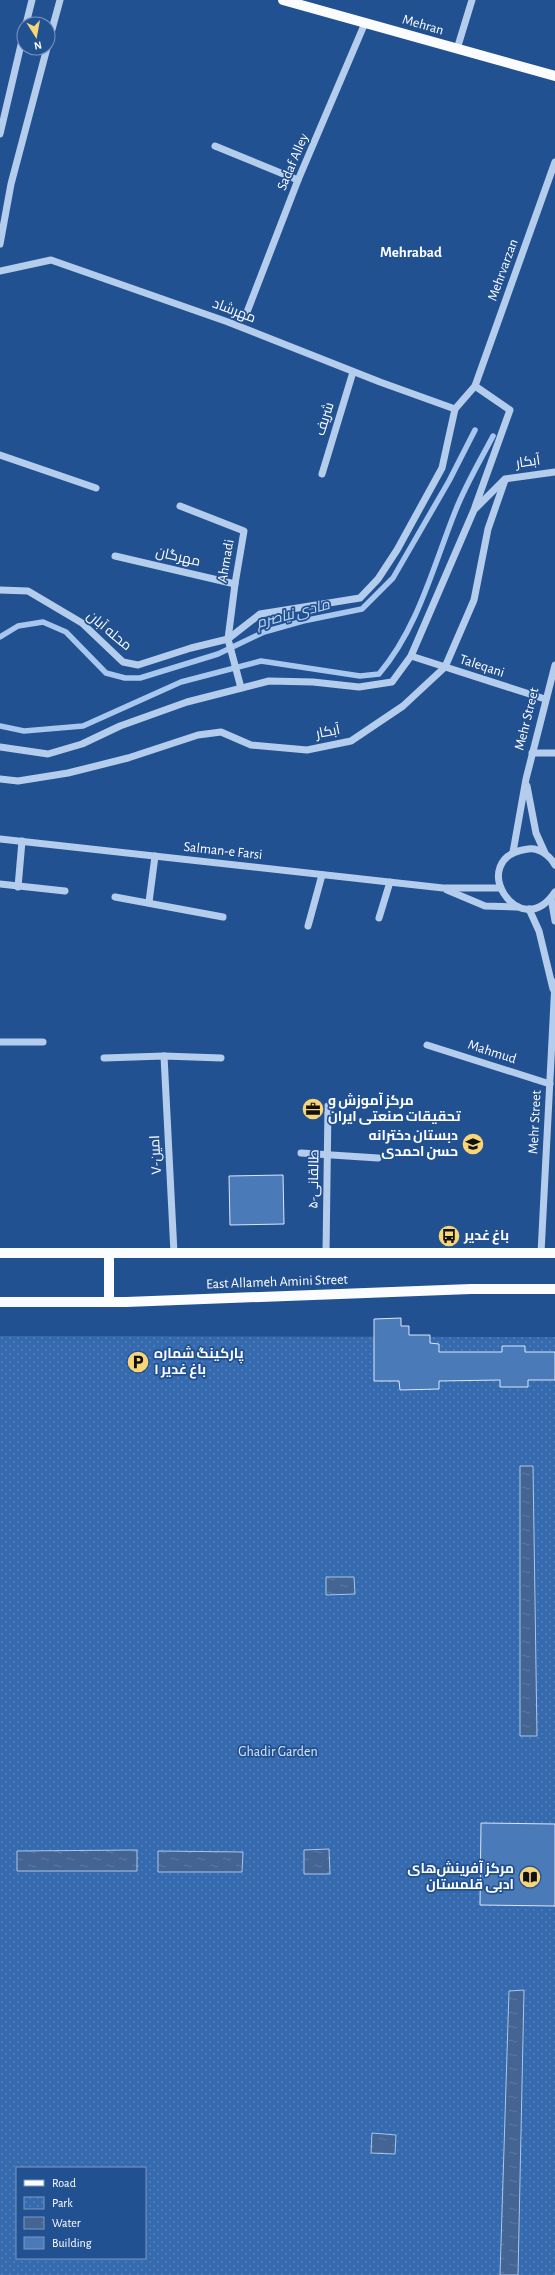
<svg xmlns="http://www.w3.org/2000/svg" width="555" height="2275" viewBox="0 0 555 2275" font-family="'Alegreya Sans',Cairo,sans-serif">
<defs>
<pattern id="park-dots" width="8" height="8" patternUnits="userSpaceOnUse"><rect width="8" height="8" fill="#366aaf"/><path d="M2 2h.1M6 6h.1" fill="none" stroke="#5480bb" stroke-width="1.8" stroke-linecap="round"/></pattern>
<pattern id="water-ripples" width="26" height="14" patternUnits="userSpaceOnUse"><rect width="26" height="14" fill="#446493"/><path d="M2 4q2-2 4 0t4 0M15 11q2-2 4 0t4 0" fill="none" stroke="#607ba3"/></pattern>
</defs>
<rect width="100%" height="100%" fill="#225192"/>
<path fill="url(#park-dots)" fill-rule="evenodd" d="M0 1336 555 1337V2275H0ZM17 2168H145V2258H17Z"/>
<g fill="url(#water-ripples)" stroke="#a8c7ee">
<polygon points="520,1466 533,1466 537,1736 520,1736"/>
<polygon points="326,1577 354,1577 355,1594 326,1595"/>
<polygon points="329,1849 330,1874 304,1874 304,1850"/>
<polygon points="137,1850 137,1871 17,1871 17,1851"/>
<polygon points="158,1851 243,1852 242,1872 158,1872"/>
<polygon points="524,1990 518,2275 500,2275 509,1991"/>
<polygon points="372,2133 396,2135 395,2154 371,2153"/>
</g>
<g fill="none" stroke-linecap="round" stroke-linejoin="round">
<g stroke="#a8c7ee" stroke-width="5.5">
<polyline points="0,637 18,626 43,622 66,632 106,673 125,678 140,678 218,654 264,632 303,621 362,609 393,578 449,481 475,430"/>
<path d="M0 726 24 731 83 726 181 682 261 661 360 676 379 674C418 628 433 567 455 512 465 486 480 461 493 436"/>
</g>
</g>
<g fill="#4b7ab9" stroke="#dae7f9">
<polygon points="283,1175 284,1224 230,1225 229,1176"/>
<polygon points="401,1318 401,1326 409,1326 409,1335 430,1335 430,1343 439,1344 439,1352 502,1352 502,1346 525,1346 525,1352 555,1352 555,1380 528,1380 528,1387 500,1387 500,1380 439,1381 439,1389 400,1390 399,1381 374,1381 374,1319"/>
<polygon points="481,1823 555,1824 555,1906 480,1905"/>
</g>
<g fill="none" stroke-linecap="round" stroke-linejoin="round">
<g stroke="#b4cded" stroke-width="7">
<polyline points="26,24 32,0"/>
<polyline points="48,44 60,0"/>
<polyline points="457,49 472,0"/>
<polyline points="0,134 24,32"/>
<polyline points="215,146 298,180"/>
<polyline points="0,244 11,184 47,48"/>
<polyline points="0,271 51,260 228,322 380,382 455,409"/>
<polyline points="247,312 298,180 365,23"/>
<polyline points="475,386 510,410 475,507"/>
<polyline points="0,455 96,488"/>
<polyline points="322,474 353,372"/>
<polyline points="180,506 244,531 235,584 228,639 241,688"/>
<polyline points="115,556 235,584"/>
<polyline points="0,590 28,591 82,623 123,662 138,665 191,648 228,639 260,614 360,598 378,579 397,550 442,468 455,409 475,386 555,162"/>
<polyline points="411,656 545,699"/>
<polyline points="0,747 48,754 82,744 120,726 187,702 269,681 313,682 359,687 392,682 411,656 474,510 505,479 555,472"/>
<polyline points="532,753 555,753"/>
<polyline points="0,779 18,781 68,773 128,758 198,735 221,732 251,745 307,750 351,741 403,706 445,667 474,600 488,529 505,480"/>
<polyline points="527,786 536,833 545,853"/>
<polyline points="0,839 443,888 500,888"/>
<polyline points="513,852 526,779 555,665"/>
<path d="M555 865C550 856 539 847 528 849 464 857 519 946 555 892"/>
<polyline points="0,884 65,891"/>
<polyline points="18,887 22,841"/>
<polyline points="447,890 485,906 517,907"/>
<polyline points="115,897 223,917"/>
<polyline points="551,898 555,921"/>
<polyline points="149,902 155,856"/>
<polyline points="529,909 539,931 553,989"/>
<polyline points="379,918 390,882"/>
<polyline points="308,926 322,875"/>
<polyline points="0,1042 43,1042"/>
<polyline points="427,1045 550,1084"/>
<polyline points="164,1056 174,1253"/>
<polyline points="104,1058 164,1056 221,1058"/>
<polyline points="301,1153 378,1158"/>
<polyline points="326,1253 328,1106"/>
<polyline points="541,1253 555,982"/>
</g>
<g stroke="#fafcff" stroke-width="10">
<polyline points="283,0 555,76"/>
<polyline points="0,1253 555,1253"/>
<polyline points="0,1302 126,1302 471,1289 555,1289"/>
<polyline points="109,1302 109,1254"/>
</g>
</g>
<defs>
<g id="office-disc" transform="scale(1.15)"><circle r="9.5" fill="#f8d576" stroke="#225192"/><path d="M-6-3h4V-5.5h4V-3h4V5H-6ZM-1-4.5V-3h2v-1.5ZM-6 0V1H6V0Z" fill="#111"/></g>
<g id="school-disc" transform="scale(1.15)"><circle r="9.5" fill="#f8d576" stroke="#225192"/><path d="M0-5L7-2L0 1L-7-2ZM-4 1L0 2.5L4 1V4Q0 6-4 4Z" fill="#111"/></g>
<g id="bus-disc" transform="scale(1.15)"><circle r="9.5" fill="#f8d576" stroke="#225192"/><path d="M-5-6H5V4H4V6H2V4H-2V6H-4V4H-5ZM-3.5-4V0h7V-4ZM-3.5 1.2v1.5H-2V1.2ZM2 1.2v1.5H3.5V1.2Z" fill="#111"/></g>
<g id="parking-disc" transform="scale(1.15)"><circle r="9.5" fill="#f8d576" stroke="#225192"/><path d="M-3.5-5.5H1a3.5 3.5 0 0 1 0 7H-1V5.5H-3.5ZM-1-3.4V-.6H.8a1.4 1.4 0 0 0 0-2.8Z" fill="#111"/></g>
<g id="library-disc" transform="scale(1.15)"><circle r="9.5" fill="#f8d576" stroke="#225192"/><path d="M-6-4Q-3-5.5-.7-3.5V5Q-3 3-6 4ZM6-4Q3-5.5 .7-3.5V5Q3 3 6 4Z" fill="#111"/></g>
</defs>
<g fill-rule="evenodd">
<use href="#office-disc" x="313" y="1109"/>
<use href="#school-disc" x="473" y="1144"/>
<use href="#bus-disc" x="449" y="1236"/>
<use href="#parking-disc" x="138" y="1362"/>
<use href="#library-disc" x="530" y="1877"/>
</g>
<g text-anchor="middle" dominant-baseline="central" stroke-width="3.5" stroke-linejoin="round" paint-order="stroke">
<g font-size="14" fill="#fff" stroke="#225192">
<text transform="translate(423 25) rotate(16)">Mehran</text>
<text transform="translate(293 162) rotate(-67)">Sadaf Alley</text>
<text transform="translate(503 270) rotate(-70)">Mehrvarzan</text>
<text transform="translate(234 311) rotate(21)">مهرشاد</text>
<text transform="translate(325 419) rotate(-73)">شریف</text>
<text transform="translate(528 462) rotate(-8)">آبکار</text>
<text transform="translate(178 557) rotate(13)">مهرگان</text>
<text transform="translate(226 561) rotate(-80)">Ahmadi</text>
<text transform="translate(109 631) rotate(40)">محله آبان</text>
<text transform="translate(482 666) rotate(18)">Taleqani</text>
<text transform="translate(527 719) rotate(-76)">Mehr Street</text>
<text transform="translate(328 732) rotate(-11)">آبکار</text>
<text transform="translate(223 851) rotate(6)">Salman-e Farsi</text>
<text transform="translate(492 1052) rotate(18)">Mahmud</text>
<text transform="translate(535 1122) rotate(-87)">Mehr Street</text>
<text transform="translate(156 1155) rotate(-93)">۷-امین</text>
<text transform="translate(314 1179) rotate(-89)">۵-طالقانی</text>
<text transform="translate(277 1282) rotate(-2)">East Allameh Amini Street</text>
</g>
<g font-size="14" font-weight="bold" fill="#fff" stroke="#225192" text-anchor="start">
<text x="328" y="1101">مرکز آموزش و<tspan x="328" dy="16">تحقیقات صنعتی ایران</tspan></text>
<text x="458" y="1136" text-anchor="end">دبستان دخترانه<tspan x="458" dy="16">حسن احمدی</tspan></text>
<text x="464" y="1236">باغ غدیر</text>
<text x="154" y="1354">پارکینگ شماره<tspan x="154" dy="16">۱ باغ غدیر</tspan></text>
<text x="514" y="1869" text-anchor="end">مرکز آفرینش‌های<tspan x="514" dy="16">ادبی قلمستان</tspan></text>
</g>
<g font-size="14" fill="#dae7f9" stroke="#225192">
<text x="278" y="1752">Ghadir Garden</text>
</g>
<g font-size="15" font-weight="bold" fill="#fff" stroke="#225192">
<text x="411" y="252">Mehrabad</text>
</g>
<g font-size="15" font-style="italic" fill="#c0d7f4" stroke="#225192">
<text transform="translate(293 614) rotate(-15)">مادی نیاصرم</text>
</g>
</g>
<rect x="16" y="2167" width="130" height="92" fill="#225192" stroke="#7a97be"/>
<rect x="24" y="2180" width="20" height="6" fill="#fafcff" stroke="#7a97be"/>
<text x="52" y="2187" font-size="12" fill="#ffffff">Road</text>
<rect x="24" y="2197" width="20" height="12" fill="url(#park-dots)" stroke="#7a97be"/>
<text x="52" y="2207" font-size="12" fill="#ffffff">Park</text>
<rect x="24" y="2217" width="20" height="12" fill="url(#water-ripples)" stroke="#7a97be"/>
<text x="52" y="2227" font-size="12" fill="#ffffff">Water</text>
<rect x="24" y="2237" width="20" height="12" fill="#4b7ab9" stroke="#7a97be"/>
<text x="52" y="2247" font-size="12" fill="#ffffff">Building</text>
<g transform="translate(36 36) rotate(169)"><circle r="19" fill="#225192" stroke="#7a97be"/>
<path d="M0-3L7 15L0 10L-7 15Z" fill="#f8d576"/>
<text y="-6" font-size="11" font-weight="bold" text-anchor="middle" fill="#ffffff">N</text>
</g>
</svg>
